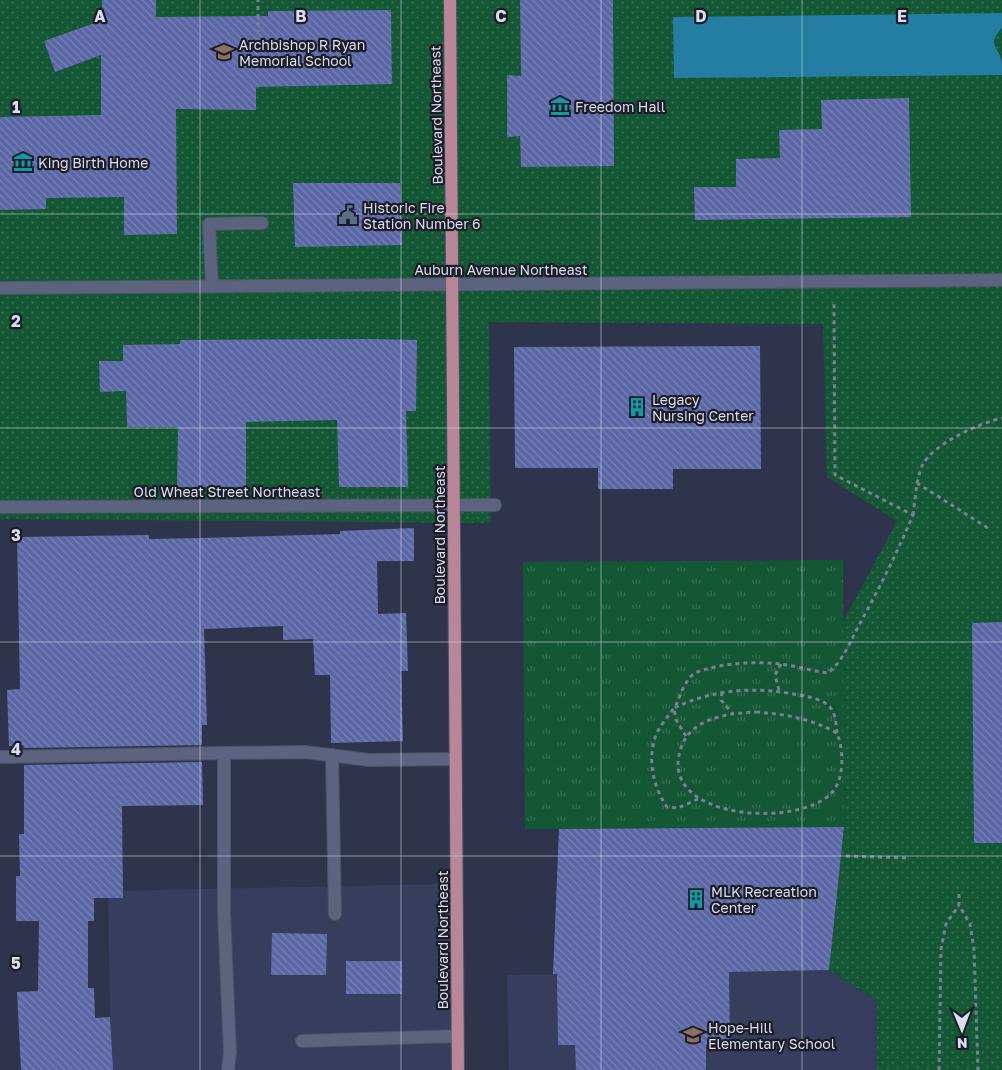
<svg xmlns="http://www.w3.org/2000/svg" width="1002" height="1070" viewBox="0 0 1002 1070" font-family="'Golos Text',sans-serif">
<defs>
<pattern id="grass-tufts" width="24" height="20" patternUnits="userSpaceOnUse" patternTransform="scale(1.25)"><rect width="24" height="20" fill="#135734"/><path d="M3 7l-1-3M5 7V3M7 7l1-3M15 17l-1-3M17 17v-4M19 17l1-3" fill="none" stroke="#356f52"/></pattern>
<pattern id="park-dots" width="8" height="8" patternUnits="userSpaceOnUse" patternTransform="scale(1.25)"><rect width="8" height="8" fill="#135734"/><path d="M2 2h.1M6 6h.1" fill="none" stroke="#356f52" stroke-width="1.8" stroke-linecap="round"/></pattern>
<pattern id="building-back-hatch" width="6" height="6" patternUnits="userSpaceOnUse" patternTransform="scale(1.25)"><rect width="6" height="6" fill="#5b66a5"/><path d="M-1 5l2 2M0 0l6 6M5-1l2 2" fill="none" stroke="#7a83b6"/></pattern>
</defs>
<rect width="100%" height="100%" fill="#2f344d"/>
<g fill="#373d5c">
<polygon points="454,884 455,1070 111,1070 108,891"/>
<polygon points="829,970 877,1001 877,1070 509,1070 507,975"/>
</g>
<polygon fill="url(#grass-tufts)" points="843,560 844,827 525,829 523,562"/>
<polygon fill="url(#park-dots)" points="0,0 1002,0 1002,1070 877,1070 877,1001 829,970 844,827 843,622 897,521 827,477 823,324 489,322 491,523 0,519"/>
<path fill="#247ea3" d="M1002 13V28C986 45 999 47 1002 62 1002 66 1002 71 1002 75L674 78 673 17Z"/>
<g fill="url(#building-back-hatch)">
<polygon points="102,0 156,0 156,17 268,16 268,11 391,10 392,84 256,87 256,110 176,109 177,234 124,235 124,197 46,198 46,209 0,210 0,117 101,115 101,55 55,72 44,41 103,20"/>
<polygon points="520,0 613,0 614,166 521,167 520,136 507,137 507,75 521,76"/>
<polygon points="909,98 911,217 695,220 694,187 736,187 736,159 780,158 779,130 822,129 821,100"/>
<polygon points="293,183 400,183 402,245 295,247"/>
<polygon points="369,339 417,340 416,411 406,411 408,487 339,487 337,420 246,422 246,487 177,487 178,427 127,427 126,391 100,392 99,361 123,361 123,345 180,344 180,340"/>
<polygon points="760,346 761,469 673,469 673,489 598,489 598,468 515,468 514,347"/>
<polygon points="414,528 414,561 377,561 378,614 406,613 408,671 401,671 403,741 331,743 330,675 315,675 313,639 283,640 283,626 204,629 207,725 202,725 202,745 24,748 23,745 9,746 7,690 20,689 17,537 149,535 149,539 201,538 340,534 340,531"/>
<polygon points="1002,622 1002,843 974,843 972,623"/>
<polygon points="202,762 203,805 122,806 123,898 94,898 94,921 88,921 88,988 94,988 95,1018 110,1017 113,1070 21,1070 17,992 38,991 39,921 16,921 16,876 20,876 19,834 24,834 24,765"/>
<polygon points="844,827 829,970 729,972 730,1045 706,1045 706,1070 576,1070 575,1045 558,1045 557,974 553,974 559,829"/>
<polygon points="272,933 327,934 326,975 271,975"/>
<rect x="346" y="961" width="56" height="33"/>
</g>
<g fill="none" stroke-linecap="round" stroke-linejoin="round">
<g stroke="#4e5267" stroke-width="14">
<g id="minor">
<polyline points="212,286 209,224 262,223"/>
<polyline points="0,288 1002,280"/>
<polyline points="0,507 495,505"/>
<polyline points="224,753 305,752 369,760 455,759"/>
<polyline points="332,755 335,914"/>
<polyline points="0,757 224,753 224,912 230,1053 228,1070"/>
<polyline points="302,1041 457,1036"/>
</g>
</g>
<g stroke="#4e5267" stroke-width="14">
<polyline id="major" points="450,0 458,1070"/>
</g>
<g stroke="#7b7f94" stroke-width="3" stroke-dasharray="4 4" stroke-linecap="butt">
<polyline points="258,42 258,0"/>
<path d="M917 483C919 477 920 469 923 464 935 443 980 423 1002 418"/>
<polyline points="913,515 917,483 991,530"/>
<polyline points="779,690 775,675 781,664"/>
<polyline points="722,692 721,700 732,713"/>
<path d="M756 712C785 714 812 719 837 733 843 749 844 769 837 785 817 831 647 824 683 743 695 717 731 713 756 712Z"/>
<path d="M686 736 676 720 674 708C714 689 755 686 798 695 810 697 825 699 832 710 836 716 836 726 837 733"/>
<path d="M698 799 678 808 667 807C653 787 647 759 656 735 661 723 671 714 677 703 681 693 686 677 697 672 722 663 754 661 780 664 796 666 812 671 828 673 843 661 850 642 859 625 879 589 897 553 913 515L835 475 834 304"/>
<polyline points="846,856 909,858"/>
<polyline points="959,894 959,905 970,924 974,949 978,1070"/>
<polyline points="939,1070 941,949 946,924 959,905"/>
</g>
<use href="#minor" stroke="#5c637e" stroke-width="12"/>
<use href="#major" stroke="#b88697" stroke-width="12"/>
</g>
<path fill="none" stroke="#dadeee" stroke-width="1" stroke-opacity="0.55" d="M200 0V1070M401 0V1070M601 0V1070M802 0V1070M0 214H1002M0 428H1002M0 642H1002M0 856H1002"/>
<defs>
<g id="school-bare" transform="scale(1.5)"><path d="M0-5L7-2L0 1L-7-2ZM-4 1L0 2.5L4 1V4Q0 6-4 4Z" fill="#8d6e63" stroke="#1a1d28" stroke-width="2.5" paint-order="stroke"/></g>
<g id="museum-bare" transform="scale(1.5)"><path d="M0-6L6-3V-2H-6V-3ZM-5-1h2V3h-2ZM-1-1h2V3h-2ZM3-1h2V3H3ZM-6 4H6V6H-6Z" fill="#0f9aa8" stroke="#1a1d28" stroke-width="2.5" paint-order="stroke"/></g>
<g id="civic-bare" transform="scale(1.5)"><path d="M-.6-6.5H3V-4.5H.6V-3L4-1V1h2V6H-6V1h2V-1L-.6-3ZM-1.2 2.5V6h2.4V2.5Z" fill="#5c6f8a" stroke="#1a1d28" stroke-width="2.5" paint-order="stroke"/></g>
<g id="building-bare" transform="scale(1.5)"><path d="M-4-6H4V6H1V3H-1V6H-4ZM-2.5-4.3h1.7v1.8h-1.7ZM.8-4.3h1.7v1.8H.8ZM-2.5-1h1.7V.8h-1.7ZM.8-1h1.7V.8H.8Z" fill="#0f9aa8" stroke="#1a1d28" stroke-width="2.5" paint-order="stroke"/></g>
</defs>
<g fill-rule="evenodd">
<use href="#school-bare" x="224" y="52"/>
<use href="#museum-bare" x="560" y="106"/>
<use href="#museum-bare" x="23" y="162"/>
<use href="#civic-bare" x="348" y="215"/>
<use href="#building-bare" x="637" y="407"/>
<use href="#building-bare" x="696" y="899"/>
<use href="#school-bare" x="693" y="1035"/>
</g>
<g text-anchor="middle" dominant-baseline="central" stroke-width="4.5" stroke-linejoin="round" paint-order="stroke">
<g font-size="14" fill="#dadeee" stroke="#1a1d28" text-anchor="start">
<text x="239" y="44">Archbishop R Ryan<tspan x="239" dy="16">Memorial School</tspan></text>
<text x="575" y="106">Freedom Hall</text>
<text x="38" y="162">King Birth Home</text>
<text x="363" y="207">Historic Fire<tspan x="363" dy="16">Station Number 6</tspan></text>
<text x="652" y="399">Legacy<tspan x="652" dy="16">Nursing Center</tspan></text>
<text x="711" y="891">MLK Recreation<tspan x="711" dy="16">Center</tspan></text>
<text x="708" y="1027">Hope-Hill<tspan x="708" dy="16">Elementary School</tspan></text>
</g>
<g font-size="14" fill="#dadeee" stroke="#1a1d28">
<text transform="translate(436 115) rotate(-91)">Boulevard Northeast</text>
<text x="501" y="269">Auburn Avenue Northeast</text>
<text x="227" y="491">Old Wheat Street Northeast</text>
<text transform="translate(439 535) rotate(-90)">Boulevard Northeast</text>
<text transform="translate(442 940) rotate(-90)">Boulevard Northeast</text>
</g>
</g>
<g font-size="16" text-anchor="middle" font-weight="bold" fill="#dadeee" stroke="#1a1d28" stroke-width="4.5" stroke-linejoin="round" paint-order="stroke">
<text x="100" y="22">A</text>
<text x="301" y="22">B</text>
<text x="501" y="22">C</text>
<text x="701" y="22">D</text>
<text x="902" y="22">E</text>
<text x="16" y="113">1</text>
<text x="16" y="327">2</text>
<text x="16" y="541">3</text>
<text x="16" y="755">4</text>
<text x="16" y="969">5</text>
</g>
<g transform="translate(962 1030) rotate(179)" stroke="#1a1d28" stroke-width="4" paint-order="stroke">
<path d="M0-4L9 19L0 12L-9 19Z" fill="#dadeee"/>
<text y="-8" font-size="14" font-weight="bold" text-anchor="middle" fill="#dadeee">N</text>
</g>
</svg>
